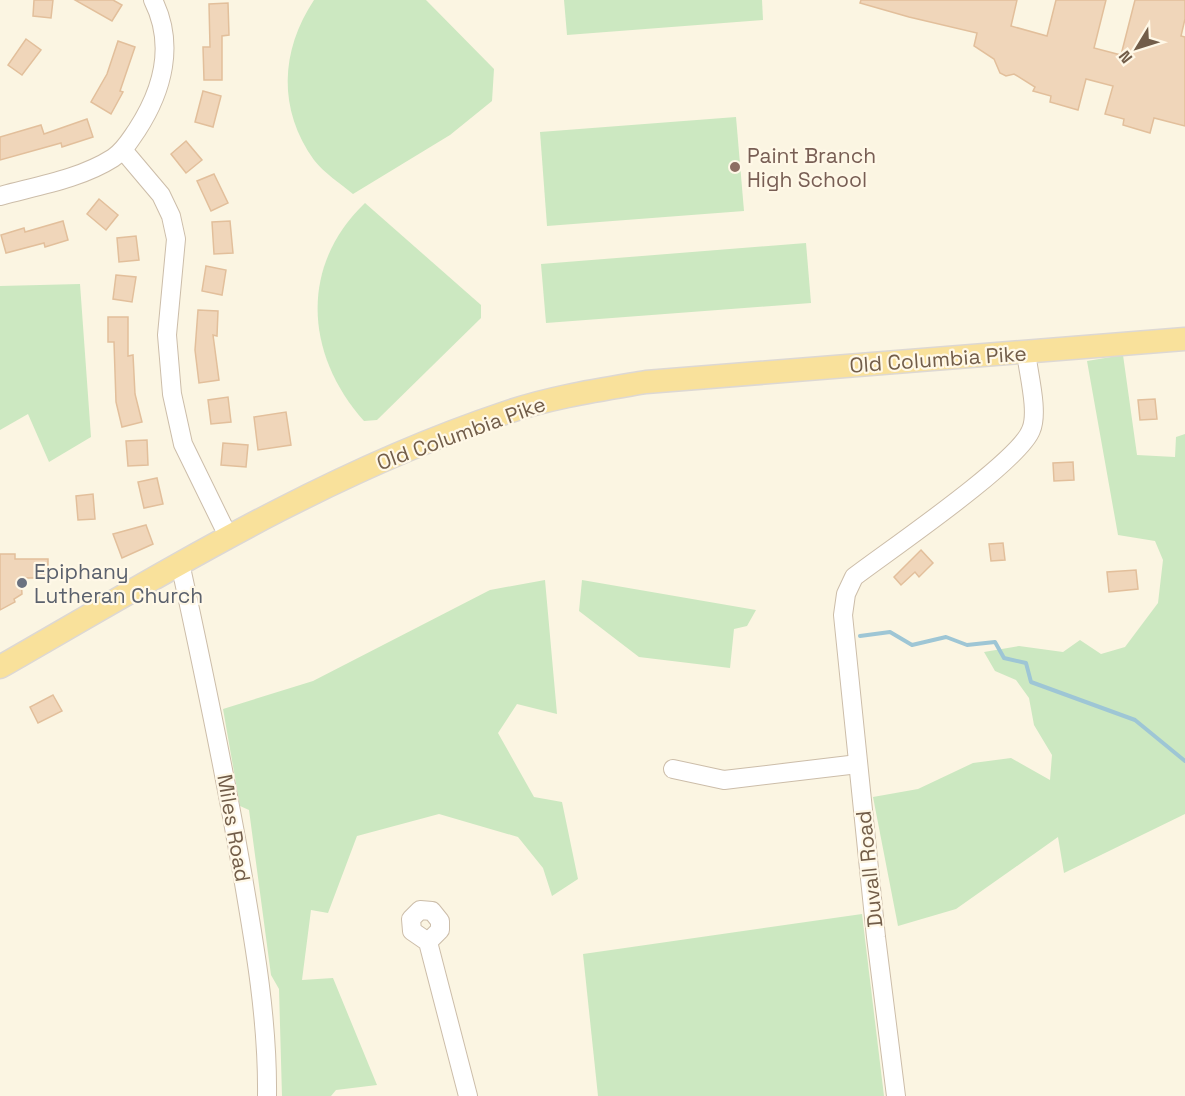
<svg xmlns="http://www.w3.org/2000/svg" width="1185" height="1096" viewBox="0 0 1185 1096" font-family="'Space Grotesk',sans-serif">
<rect width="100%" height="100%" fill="#fbf5e2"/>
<g fill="#cce8c1">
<path d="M314 0H426L494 69 492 101 450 135 353 194C341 184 324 173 314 160 278 110 280 51 314 0Z"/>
<polygon points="564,0 762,0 763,20 567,35"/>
<polygon points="736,117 744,211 547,226 540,132"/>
<path d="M365 203 481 305V318L377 420 364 421C306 356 298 267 365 203Z"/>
<polygon points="806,243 811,303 546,323 541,264"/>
<polygon points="80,284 91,437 49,462 28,414 0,430 0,286"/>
<polygon points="1123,355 1137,455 1175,457 1176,437 1185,434 1185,814 1064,873 1058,837 956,909 898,926 873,797 918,789 973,763 1011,758 1050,780 1052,755 1034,725 1029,698 1016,680 995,671 984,652 1019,646 1063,652 1080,640 1101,654 1125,647 1158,603 1163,560 1155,541 1118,535 1087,361"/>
<polygon points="545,580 557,714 517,704 498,733 534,797 562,802 578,879 552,896 543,868 518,837 439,814 357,836 328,913 311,910 302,980 333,978 377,1085 336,1090 331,1096 282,1096 279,989 271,975 249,810 240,806 223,709 313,681 490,590"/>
<polygon points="582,580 756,610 747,626 734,629 730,668 639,657 579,611"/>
<polygon points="862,914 884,1096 598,1096 583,954"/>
</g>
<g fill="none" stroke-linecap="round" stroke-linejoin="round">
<polyline stroke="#9ec6d5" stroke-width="4" points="860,636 890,632 912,645 946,637 967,645 995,642 1004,658 1026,663 1031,682 1135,720 1185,761"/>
</g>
<g fill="#f0d6ba" stroke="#e2bf9b" stroke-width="1.5">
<polygon points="34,0 53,0 51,18 33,16"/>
<polygon points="75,0 113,0 122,5 112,21"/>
<polygon points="861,0 1017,0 1011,26 1047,36 1056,0 1106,0 1094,48 1121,55 1135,0 1185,0 1185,19 1181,36 1185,37 1185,126 1154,118 1150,133 1123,125 1124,119 1105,114 1113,86 1086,79 1078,110 1050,102 1051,96 1033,91 1035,87 1014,74 1006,76 1000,73 994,59 974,46 977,33 909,17 860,3"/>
<polygon points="228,3 229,35 222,36 222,80 204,80 203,47 210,47 209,4"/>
<polygon points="26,39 41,50 22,75 8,65"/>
<polygon points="118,41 135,47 120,91 123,92 111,114 91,102 107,74"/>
<polygon points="203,91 221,96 213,127 195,122"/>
<polygon points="87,119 93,137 62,147 61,143 0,160 0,137 41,125 44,134"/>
<polygon points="186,141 202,160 186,173 171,154"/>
<polygon points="214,174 228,203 211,211 197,181"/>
<polygon points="99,199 118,215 106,230 87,214"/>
<polygon points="63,221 68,240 45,247 44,243 6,253 1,235 24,228 25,232"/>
<polygon points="230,221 233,253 214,254 212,222"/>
<polygon points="136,236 139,260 119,262 117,238"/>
<polygon points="206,266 226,270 222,295 202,291"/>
<polygon points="116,275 136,277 132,302 113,299"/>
<polygon points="198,310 218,311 217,336 213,335 219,380 199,383 195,350"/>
<polygon points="108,317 128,317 128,356 133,355 135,394 142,422 122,427 116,402 114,342 108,342"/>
<polygon points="228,397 231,422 211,424 208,400"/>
<polygon points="1155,399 1157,419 1140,420 1138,400"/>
<polygon points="286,412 291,445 258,450 254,417"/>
<polygon points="147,440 148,465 128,466 126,441"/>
<polygon points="223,443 248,445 246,467 221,465"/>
<polygon points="1073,462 1074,480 1054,481 1053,463"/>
<polygon points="157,478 163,504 144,508 138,482"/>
<polygon points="93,494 95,519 78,520 76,496"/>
<polygon points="146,525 153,544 122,558 113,534"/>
<polygon points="1003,543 1005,560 991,561 989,544"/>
<polygon points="921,550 933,563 919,577 915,572 901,585 894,577"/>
<polygon points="0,554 15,554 15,559 48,559 48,578 21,578 22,594 14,599 15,602 0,610"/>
<polygon points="1136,570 1138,589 1109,592 1107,572"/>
<polygon points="53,695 62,711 38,723 30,707"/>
</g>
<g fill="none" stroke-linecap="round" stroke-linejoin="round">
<g stroke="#ccbda9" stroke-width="20">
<g id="minor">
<polyline points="123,150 161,195 171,216 176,239 167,335 172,394 183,444 228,536"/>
<path d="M0 196C37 186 80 179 113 158 124 151 130 140 137 130 163 90 175 44 153 0"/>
<path d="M180 563C202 664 223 764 241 866 254 941 268 1019 267 1096"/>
<polyline points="673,769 724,780 858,764"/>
<polyline points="428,942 440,930 440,921 432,911 420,910 411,919 412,931 428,942 468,1096"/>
<path d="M896 1096 876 937 843 615 846 594 854 577C888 551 1019 462 1031 430 1039 412 1028 372 1026 352"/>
</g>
</g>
<g stroke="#ddd8d3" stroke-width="25">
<path id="major" d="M0 667C164 573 325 473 505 413 551 397 599 390 646 382L1185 339"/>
</g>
<use href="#minor" stroke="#fff" stroke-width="18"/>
<use href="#major" stroke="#f9e19b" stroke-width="22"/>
</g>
<circle fill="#8d6e63" stroke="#fff8e7" stroke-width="2" cx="735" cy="167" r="6"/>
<circle fill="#6b7280" stroke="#fff8e7" stroke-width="2" cx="22" cy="583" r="6"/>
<g text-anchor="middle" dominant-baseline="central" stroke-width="4.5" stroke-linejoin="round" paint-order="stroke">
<g font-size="21" fill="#785e54" stroke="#fff8e7" text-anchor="start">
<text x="747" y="155">Paint Branch<tspan x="747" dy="24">High School</tspan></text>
</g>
<g font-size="21" fill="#725d49" stroke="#fff8e7">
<text transform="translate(938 359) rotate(-4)">Old Columbia Pike</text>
<text transform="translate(461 433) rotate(-20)">Old Columbia Pike</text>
<text transform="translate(234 828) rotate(80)">Miles Road</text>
<text transform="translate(869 869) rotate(-96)">Duvall Road</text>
</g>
<g font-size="21" fill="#5b616d" stroke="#fff8e7" text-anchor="start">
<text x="34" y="571">Epiphany<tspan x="34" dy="24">Lutheran Church</tspan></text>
</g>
</g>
<g transform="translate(1137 48) rotate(232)" stroke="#fff8e7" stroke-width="4.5" paint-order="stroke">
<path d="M0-4.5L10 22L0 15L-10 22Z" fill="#725d49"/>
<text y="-9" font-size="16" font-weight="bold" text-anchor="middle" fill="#725d49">N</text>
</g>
</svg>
